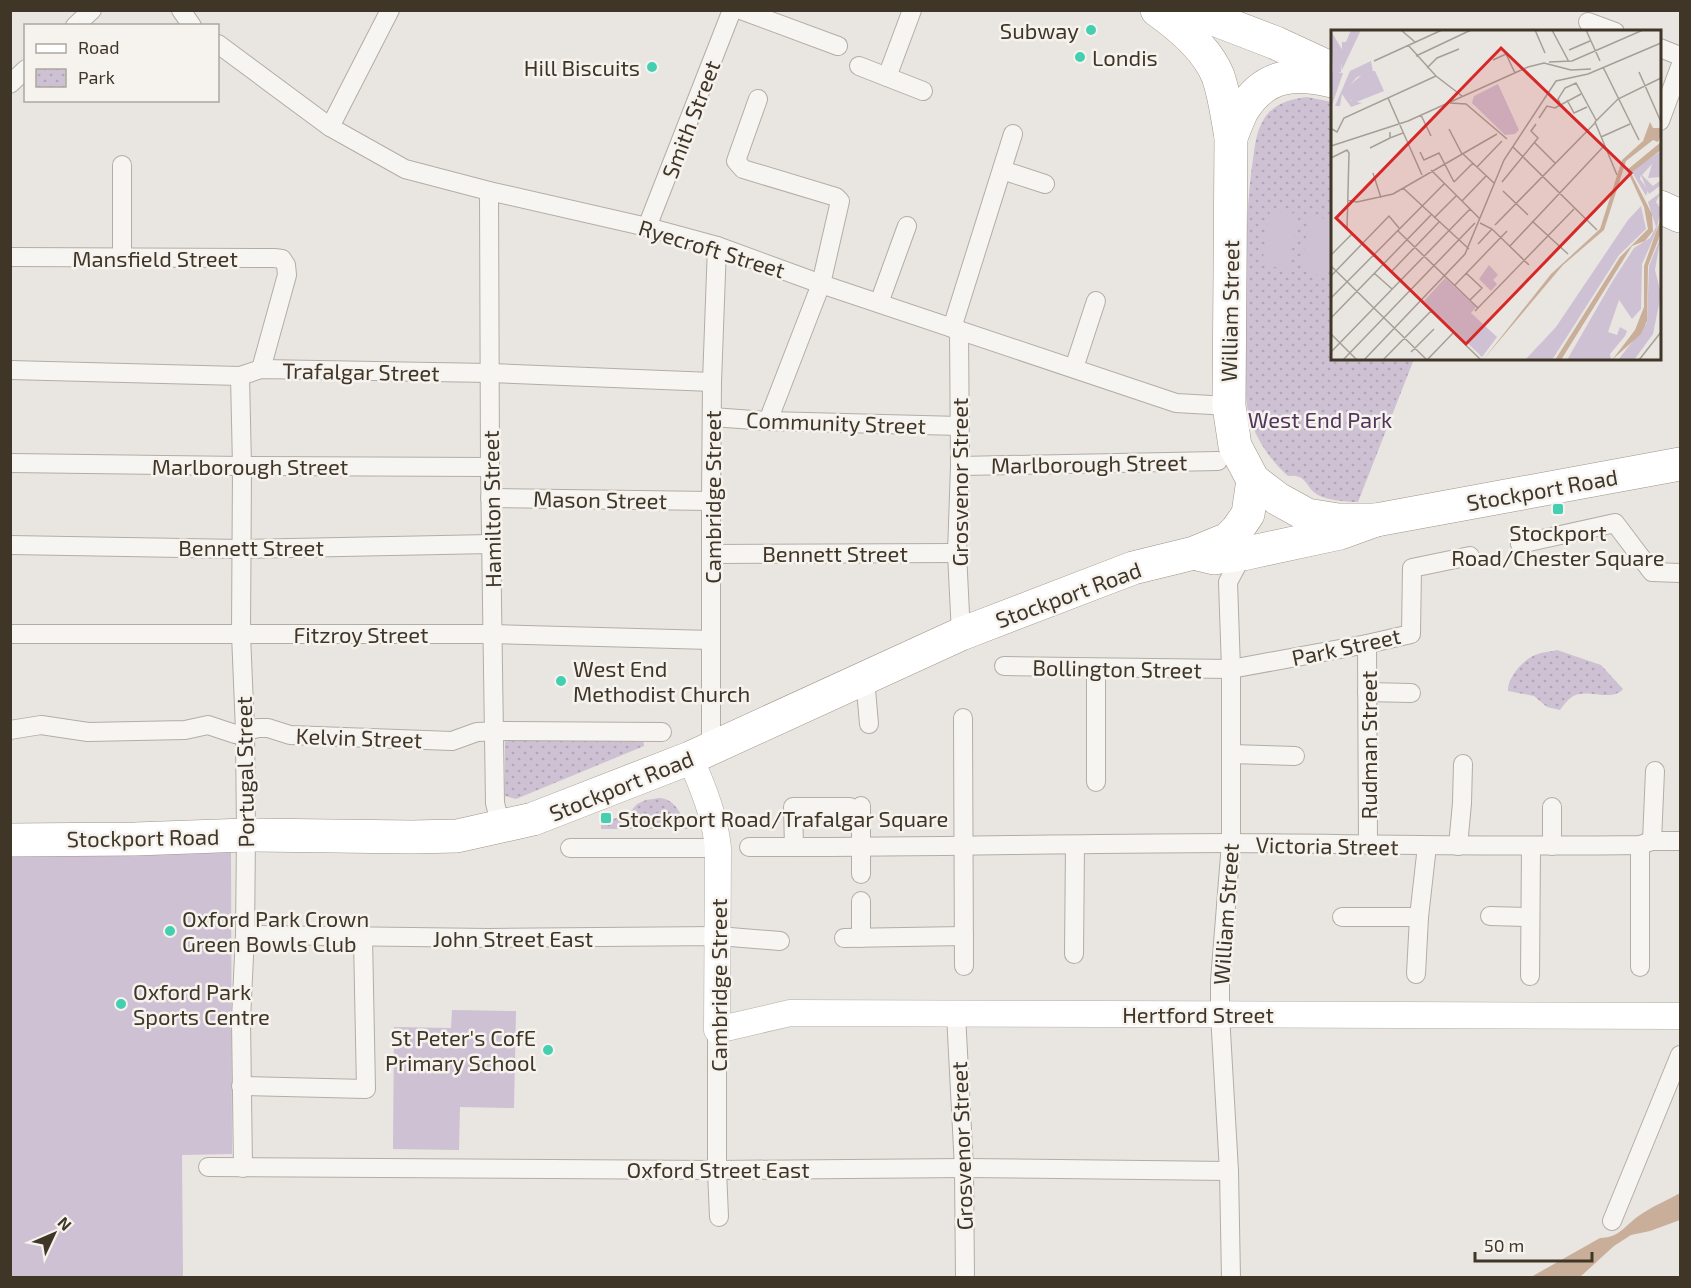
<svg xmlns="http://www.w3.org/2000/svg" width="1691" height="1288" viewBox="0 0 1691 1288" font-family="'Exo 2',sans-serif">
<defs>
<pattern id="park-dots" width="8" height="8" patternUnits="userSpaceOnUse" patternTransform="scale(1.5)"><rect width="8" height="8" fill="#cdc1d3"/><path d="M2 2h.1M6 6h.1" fill="none" stroke="#b1a6b5" stroke-width="1.8" stroke-linecap="round"/></pattern>
</defs>
<rect width="100%" height="100%" fill="#e9e5e0"/>
<g fill="url(#park-dots)">
<path d="M1307 97 1332 102V358L1414 359 1358 502C1346 502 1324 500 1315 493 1305 485 1306 474 1288 476 1270 460 1256 439 1249 416 1242 387 1246 354 1246 324 1246 269 1245 214 1253 159 1255 146 1256 131 1264 119 1273 104 1290 99 1307 97Z"/>
<path d="M1557 650 1601 665 1623 689C1613 701 1593 691 1579 694 1571 695 1565 703 1560 710L1547 707 1534 696 1508 691C1507 679 1522 661 1533 656 1540 652 1550 652 1557 650Z"/>
<polygon points="505,738 643,739 644,746 516,799 505,796"/>
<path d="M660 798C677 800 681 816 689 829H601V825L631 811 637 804 646 800Z"/>
</g>
<g fill="#cdc1d3">
<polygon points="1270,210 1298,214 1289,269 1262,265"/>
<polygon points="1309,216 1332,220 1332,244 1328,276 1301,271"/>
<polygon points="231,852 232,1154 182,1155 183,1277 11,1277 10,854"/>
<polygon points="452,1010 516,1011 514,1108 460,1107 459,1150 393,1149 394,1027 451,1028"/>
</g>
<path fill="#c9af9a" d="M1680 1193V1220L1650 1231 1631 1235 1614 1246 1580 1277H1531L1600 1238C1621 1238 1626 1223 1643 1213 1655 1205 1668 1200 1680 1193Z"/>
<g fill="none" stroke-linecap="round" stroke-linejoin="round">
<g stroke="#b3ada5" stroke-width="20">
<g id="street">
<polyline points="181,10 192,26"/>
<polyline points="741,10 838,46"/>
<polyline points="1588,22 1615,32"/>
<polyline points="75,26 92,10"/>
<polyline points="218,44 330,127 405,169 489,191 647,227 717,246 821,284 1176,403 1229,406"/>
<polyline points="1660,48 1680,56"/>
<polyline points="859,66 923,91"/>
<polyline points="887,77 912,10"/>
<polyline points="10,84 26,69"/>
<polyline points="758,99 736,161 743,169 836,197 840,201 821,284 768,421"/>
<polyline points="1660,121 1680,67"/>
<polyline points="330,127 390,10"/>
<polyline points="1002,170 1045,184"/>
<polyline points="489,191 490,467 495,803 501,827"/>
<polyline points="647,227 732,10"/>
<polyline points="10,257 274,258 282,259 286,265 287,275 261,369"/>
<polyline points="122,258 122,165"/>
<polyline points="879,303 907,226"/>
<polyline points="952,328 1013,134"/>
<polyline points="959,330 960,466 957,553 961,634"/>
<polyline points="1074,368 1096,301"/>
<polyline points="10,370 240,376 261,369 490,373 712,382"/>
<polyline points="240,376 242,466 241,634 245,731 246,835 245,935 241,1020 243,1168"/>
<polyline points="712,417 768,421 960,426"/>
<polyline points="10,463 242,466 490,467"/>
<polyline points="960,466 1218,461"/>
<polyline points="490,498 711,501"/>
<polyline points="1520,544 1615,523 1652,572 1680,573"/>
<polyline points="10,545 241,549 491,544"/>
<polyline points="712,554 957,553"/>
<polyline points="10,634 493,634 711,640"/>
<polyline points="1367,644 1368,845"/>
<polyline points="1004,666 1231,669 1367,644 1411,634 1412,568 1470,556"/>
<polyline points="865,678 869,724"/>
<polyline points="1367,692 1411,693"/>
<polyline points="963,718 964,966"/>
<polyline points="10,730 41,725 88,732 185,730 208,725 235,734 258,728 268,728 290,735 452,741 477,732 504,731 662,732"/>
<polyline points="711,748 711,501 712,382 717,246"/>
<polyline points="1231,754 1295,756"/>
<polyline points="1096,782 1096,668"/>
<polyline points="861,806 861,874"/>
<polyline points="1552,807 1552,846"/>
<polyline points="1652,841 1655,771"/>
<polyline points="1458,846 1462,803 1463,764"/>
<path d="M749 847C910 848 1070 843 1231 843 1367 844 1504 847 1640 845L1652 841H1680"/>
<polyline points="794,847 793,807 850,807"/>
<polyline points="570,848 718,848"/>
<polyline points="1490,916 1530,917"/>
<polyline points="1342,917 1419,917"/>
<polyline points="245,935 489,938 718,936 780,941"/>
<polyline points="844,938 964,936"/>
<polyline points="861,938 861,901"/>
<polyline points="1074,954 1075,845"/>
<polyline points="1640,967 1640,845"/>
<polyline points="1416,974 1419,917 1427,846"/>
<polyline points="1530,976 1531,847"/>
<polyline points="956,1014 964,1168 965,1278"/>
<polyline points="717,1030 717,1170 719,1217"/>
<polyline points="241,1086 366,1089 363,938"/>
<polyline points="208,1167 717,1170 964,1168 1229,1171"/>
<polyline points="1612,1221 1680,1055"/>
<polyline points="1231,1278 1229,1171 1220,1014 1220,981 1231,843 1231,669 1228,582 1243,554"/>
</g>
</g>
<g stroke="#b3ada5" stroke-width="27">
<path id="secondary" d="M690 758C703 787 715 817 718 848L717 1030 790 1013 1680 1016"/>
</g>
<g stroke="#a09487" stroke-width="34">
<g id="highway">
<path d="M1157 10C1181 27 1207 49 1218 76 1225 96 1227 116 1231 137L1229 406 1235 446 1253 480 1278 499 1307 515 1338 520H1376"/>
<polyline points="1190,10 1276,43 1332,69"/>
<path d="M1231 137C1235 128 1238 119 1242 111 1264 74 1294 72 1332 81"/>
<polyline points="1660,207 1680,216"/>
<polyline points="1201,555 1214,558 1243,554 1340,533 1376,520 1680,464"/>
<polyline points="10,840 135,839 246,835 412,837 457,836 533,819 690,758 961,634 1133,568 1194,553 1228,539 1237,530 1248,514 1253,480"/>
</g>
</g>
<use href="#street" stroke="#f7f5f2" stroke-width="18"/>
<use href="#secondary" stroke="#fff" stroke-width="26"/>
<use href="#highway" stroke="#fff" stroke-width="33"/>
</g>
<g fill="#43cfb0" stroke="#f6f3ef" stroke-width="2">
<circle cx="1091" cy="30" r="6"/>
<circle cx="1080" cy="57" r="6"/>
<circle cx="652" cy="67" r="6"/>
<rect x="1552" y="503" width="12" height="12" rx="3"/>
<circle cx="561" cy="681" r="6"/>
<rect x="600" y="812" width="12" height="12" rx="3"/>
<circle cx="170" cy="931" r="6"/>
<circle cx="121" cy="1004" r="6"/>
<circle cx="548" cy="1050" r="6"/>
</g>
<g text-anchor="middle" dominant-baseline="central" stroke-width="5" stroke-linejoin="round" paint-order="stroke">
<g font-size="22" fill="#403628" stroke="#f6f3ef" text-anchor="start">
<text x="1079" y="30" text-anchor="end">Subway</text>
<text x="1092" y="57">Londis</text>
<text x="640" y="67" text-anchor="end">Hill Biscuits</text>
<text x="1558" y="532" text-anchor="middle">Stockport<tspan x="1558" dy="25">Road/Chester Square</tspan></text>
<text x="573" y="668">West End<tspan x="573" dy="25">Methodist Church</tspan></text>
<text x="618" y="818">Stockport Road/Trafalgar Square</text>
<text x="182" y="918">Oxford Park Crown<tspan x="182" dy="25">Green Bowls Club</tspan></text>
<text x="133" y="991">Oxford Park<tspan x="133" dy="25">Sports Centre</tspan></text>
<text x="536" y="1037" text-anchor="end">St Peter's CofE<tspan x="536" dy="25">Primary School</tspan></text>
</g>
<g font-size="22" fill="#403628" stroke="#f6f3ef">
<text transform="translate(690 119) rotate(-69)">Smith Street</text>
<text transform="translate(712 248) rotate(17)">Ryecroft Street</text>
<text x="155" y="258">Mansfield Street</text>
<text transform="translate(1229 311) rotate(-89)">William Street</text>
<text transform="translate(361 371) rotate(1)">Trafalgar Street</text>
<text transform="translate(836 422) rotate(2)">Community Street</text>
<text transform="translate(1089 463) rotate(-1)">Marlborough Street</text>
<text x="250" y="466">Marlborough Street</text>
<text transform="translate(959 482) rotate(-90)">Grosvenor Street</text>
<text transform="translate(1542 489) rotate(-10)">Stockport Road</text>
<text transform="translate(712 497) rotate(-90)">Cambridge Street</text>
<text transform="translate(600 499) rotate(1)">Mason Street</text>
<text transform="translate(491 509) rotate(-91)">Hamilton Street</text>
<text x="251" y="547">Bennett Street</text>
<text x="835" y="553">Bennett Street</text>
<text transform="translate(1068 594) rotate(-20)">Stockport Road</text>
<text x="361" y="634">Fitzroy Street</text>
<text transform="translate(1346 646) rotate(-12)">Park Street</text>
<text transform="translate(1117 668) rotate(1)">Bollington Street</text>
<text transform="translate(359 737) rotate(2)">Kelvin Street</text>
<text transform="translate(1368 745) rotate(-90)">Rudman Street</text>
<text transform="translate(244 772) rotate(-91)">Portugal Street</text>
<text transform="translate(621 785) rotate(-22)">Stockport Road</text>
<text transform="translate(143 837) rotate(-1)">Stockport Road</text>
<text transform="translate(1327 845) rotate(1)">Victoria Street</text>
<text transform="translate(1225 914) rotate(-86)">William Street</text>
<text x="513" y="938">John Street East</text>
<text transform="translate(718 985) rotate(-90)">Cambridge Street</text>
<text x="1198" y="1014">Hertford Street</text>
<text transform="translate(961 1146) rotate(-92)">Grosvenor Street</text>
<text x="718" y="1169">Oxford Street East</text>
</g>
<g font-size="22" fill="#52355c" stroke="#f6f3ef">
<text x="1320" y="419">West End Park</text>
</g>
</g>
<g transform="translate(1331 30)">
<rect width="330" height="330" fill="#e9e5e0"/>
<path d="M0 1 12 21 10 42 2 44ZM36 41H44L53 61 23 73 17 67 16 57ZM330 121V147L317 148 321 134 311 145 322 156 330 150V155L318 164 309 143 312 133ZM281 252 288 270 277 302 286 305 289 297 296 301 294 306 279 324 280 330H236Z" fill="#cdc1d3"/>
<path d="M20 0H30L11 40V12H15ZM40 31 42 42 26 47 16 58 20 71 31 73 20 77 11 64 9 76H4L19 41ZM0 42 12 43 0 78ZM312 133 309 149 317 160 315 166 301 142ZM330 162 325 172 330 179 325 202 311 234 310 279 301 289 284 264 281 252 303 218 319 208 325 197 317 172ZM310 176 315 199 288 225 221 330H194L225 297 297 190ZM330 206 324 240 330 264 322 304 303 330H287L316 293 318 236Z" fill="#cdc1d3"/>
<path d="M167 54 188 100 184 104 174 105 141 73 143 66Z" fill="#cdc1d3"/>
<path d="M158 235 167 245 162 250 166 254 160 261 148 249ZM114 248 145 277 140 283 166 307 151 327 93 271Z" fill="#cdc1d3"/>
<path d="M319 92 322 98H330V105L327 112 322 110 295 131 273 200 232 235 152 330 220 244 269 199 291 130 312 111ZM330 112V120L300 143 321 184 322 201 314 211 301 216 230 330H224L289 227 317 199 313 177 296 140ZM330 188V203L317 236 316 291 310 304 281 330 304 300 313 277V236Z" fill="#c9af9a"/>
<path fill="none" stroke="#a59f96" stroke-width="1.5" d="M70 0 84 12M204 0 214 23M221 0 238 32M255 0 269 31M77 15 105 46 131 66M238 20 259 11M85 26 140 0M162 30 175 24 184 43M43 31 111 0M218 32 241 31 312 0M272 37 308 110M96 38 106 28 128 19M308 42 330 92M57 68 91 145M236 70 243 83 256 77M119 73 135 74 176 109M229 73 227 69 234 58 245 53 265 90M90 85 100 106M208 88 216 76 224 78 250 64M1 99 6 102 13 88 105 46M118 99 131 124M59 102V108L72 103M270 107 299 94M204 113 224 133M0 116 77 91 197 37 213 33 240 40 260 39M182 117 266 200M39 118 59 108M89 122 93 130 108 123 123 152M132 124 163 153M0 128 16 120 18 123 16 199 150 330M146 137 171 111M100 140 149 189M42 143 50 168M286 145 264 92 287 69 330 48M123 152 142 133M171 152 207 108 200 101 205 94M72 158 138 219M172 161 197 185M16 170 26 172 62 164 166 104M131 171 155 146M103 188 125 166M201 191 237 224M149 193 161 199 198 235M164 195 264 93M67 201 147 278M147 214 161 199M179 216 272 117M0 225 21 204M0 236 96 330M60 242 108 192M43 243 61 259M135 243 151 258 139 270M0 246 58 186 68 198M124 255 176 201M0 268 113 154M144 281 243 179M0 288 100 185M0 304 26 330M0 322 139 179M80 322 103 299M12 330 144 193M33 330 134 224 173 130 225 51 257 44 330 13M52 330 100 281M96 330 123 302M308 330 330 302"/>
<path fill="#d62828" fill-opacity="0.15" stroke="#d62828" stroke-width="3" d="M170 18 300 143 135 314 5 188Z"/>
<rect width="330" height="330" fill="none" stroke="#403628" stroke-width="3"/>
</g>
<rect width="1691" height="1288" fill="none" stroke="#403628" stroke-width="24"/>
<rect x="24" y="24" width="195" height="78" fill="#f6f3ef" stroke="#ada79f" stroke-width="1.5"/>
<rect x="36" y="44" width="30" height="9" fill="#ffffff" stroke="#ada79f" stroke-width="1.5"/>
<text x="78" y="54" font-size="18" fill="#403628">Road</text>
<rect x="36" y="69" width="30" height="18" fill="url(#park-dots)" stroke="#ada79f" stroke-width="1.5"/>
<text x="78" y="84" font-size="18" fill="#403628">Park</text>
<g transform="translate(54 1234) rotate(46)" stroke="#f6f3ef" stroke-width="4.5" paint-order="stroke">
<path d="M0-4.5L10 22L0 15L-10 22Z" fill="#403628"/>
<text y="-9" font-size="16" font-weight="bold" text-anchor="middle" fill="#403628">N</text>
</g>
<path d="M1475 1252v9h117v-9" fill="none" stroke="#403628" stroke-width="3"/>
<text x="1484" y="1252" font-size="18" fill="#403628" stroke="#f6f3ef" stroke-width="4.5" paint-order="stroke">50 m</text>
</svg>
